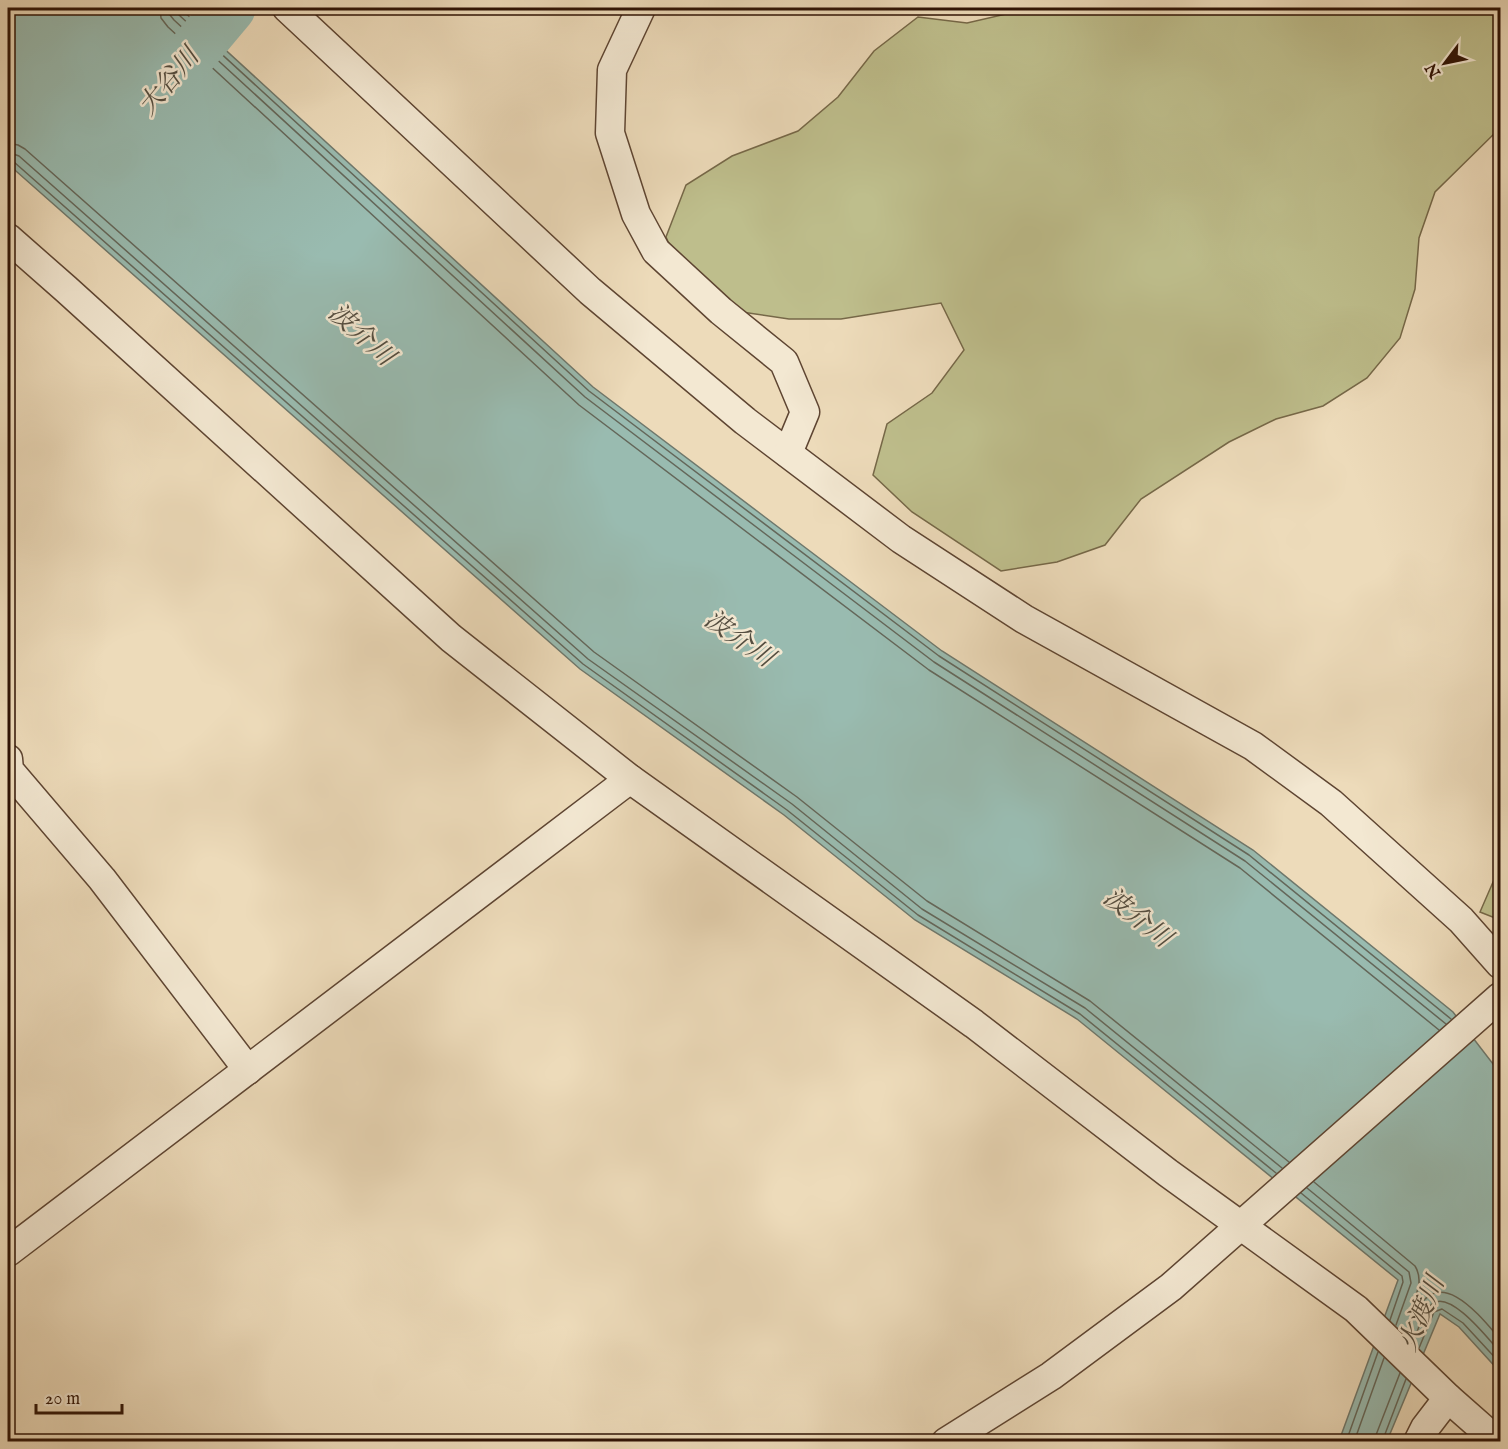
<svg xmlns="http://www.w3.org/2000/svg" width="1508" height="1449" viewBox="0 0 1508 1449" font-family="'IM FELL English','Noto Serif JP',serif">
<rect width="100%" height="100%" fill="#eddbba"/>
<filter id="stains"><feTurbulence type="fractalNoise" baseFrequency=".00333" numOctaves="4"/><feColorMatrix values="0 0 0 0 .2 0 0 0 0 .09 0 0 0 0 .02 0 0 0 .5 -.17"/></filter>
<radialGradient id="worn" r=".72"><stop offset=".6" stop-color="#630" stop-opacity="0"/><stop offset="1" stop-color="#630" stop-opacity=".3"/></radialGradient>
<g fill="#bebe8c" stroke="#766848" stroke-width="1.5">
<polygon points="1025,8 1500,8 1500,128 1435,192 1419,238 1415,289 1400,338 1367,378 1323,406 1276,419 1229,442 1141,499 1105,545 1057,562 1001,571 912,512 873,475 887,424 932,393 964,350 941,303 841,319 789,319 735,311 687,285 666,237 686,185 732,156 798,131 838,97 874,51 918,17 967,23 1023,10"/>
<polygon points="1500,866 1500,920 1480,912"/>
</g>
<polygon fill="#99bbb0" stroke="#6f786c" stroke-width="1.5" points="8,8 179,8 182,10 593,387 942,651 1253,850 1453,1012 1500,1073 1500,1372 1459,1327 1440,1314 1387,1441 1339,1441 1398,1280 1077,1019 915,920 784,815 580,669 8,164"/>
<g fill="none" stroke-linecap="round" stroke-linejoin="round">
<g stroke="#64675a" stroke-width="1.5">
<polyline points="160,8 161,18 168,27 579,405 929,670 1240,868 1439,1030"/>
<polyline points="169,8 170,15 174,20 585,397 934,662 1245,861 1446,1024"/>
<polyline points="176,8 179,15 589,391 939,656 1249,855 1451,1019"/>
<polyline points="8,143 18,145 25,149 594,652 797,797 927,901 1090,1001 1289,1162"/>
<polyline points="8,152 19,156 588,659 792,804 922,909 1085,1008 1282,1168"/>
<polyline points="8,160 14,162 583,664 787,810 918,915 1080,1014 1276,1173"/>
<path d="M1314 1182 1415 1266C1424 1281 1416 1294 1411 1309L1412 1312H1416C1440 1264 1480 1316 1500 1339"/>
<polyline points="1307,1188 1409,1272 1411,1283 1396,1325"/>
<polyline points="1301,1193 1402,1276 1403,1282 1390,1320"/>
<path d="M1413 1342C1418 1332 1422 1312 1432 1304 1450 1289 1489 1340 1500 1352"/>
<polyline points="1419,1348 1434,1312 1442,1309 1463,1323 1500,1363"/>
<polyline points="1346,1442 1378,1352"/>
<polyline points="1354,1442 1384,1358"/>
<polyline points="1375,1442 1376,1435 1400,1373"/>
<polyline points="1382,1442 1406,1379"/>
</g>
<polyline stroke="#99bbb0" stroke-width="51" points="163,88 230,8"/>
<g stroke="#5e4532" stroke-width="31">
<g id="minor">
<polyline points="287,8 590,291 745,421 901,539 1024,619 1253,746 1331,803 1461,920 1500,964"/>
<polyline points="641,8 612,70 610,133 636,214 656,251 721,311 784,362 805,412 788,453"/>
<polyline points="8,238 66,289 451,638 630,779 974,1024 1168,1173 1356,1309 1448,1398 1498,1442"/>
<polyline points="8,759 9,770 102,879 248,1070"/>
<polyline points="8,1252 630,779"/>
<polyline points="946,1442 1051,1376 1171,1287 1500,997"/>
<polyline points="1418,1442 1425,1428 1448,1398"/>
</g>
</g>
<use href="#minor" stroke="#f3e8d2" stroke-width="28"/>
</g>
<g text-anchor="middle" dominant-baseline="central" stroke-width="5" stroke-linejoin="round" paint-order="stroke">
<g font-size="26" font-style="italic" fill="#544e41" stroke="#f3e8d2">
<text transform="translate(169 82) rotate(-50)">大谷川</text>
<text transform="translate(361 335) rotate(42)">波介川</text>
<text transform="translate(739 639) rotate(35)">波介川</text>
<text transform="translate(1137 918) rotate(38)">波介川</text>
<text transform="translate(1422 1314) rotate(-67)">火渡川</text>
</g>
</g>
<rect width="1508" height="1449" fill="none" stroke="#eddbba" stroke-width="30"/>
<rect x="9" y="9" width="1490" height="1431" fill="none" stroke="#2f1305" stroke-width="3"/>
<rect x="15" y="15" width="1478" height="1419" fill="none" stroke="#2f1305" stroke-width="1.5"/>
<g transform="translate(1445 63) rotate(238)" stroke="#f3e8d2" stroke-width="4.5" paint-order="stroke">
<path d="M0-4.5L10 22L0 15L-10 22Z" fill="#2f1305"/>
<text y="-9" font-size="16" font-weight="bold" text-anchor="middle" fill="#2f1305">N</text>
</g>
<path d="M36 1404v9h86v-9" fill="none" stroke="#2f1305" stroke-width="3"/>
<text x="45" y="1404" font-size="18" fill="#2f1305" stroke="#f3e8d2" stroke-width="4.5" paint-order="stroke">20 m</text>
<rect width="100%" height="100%" filter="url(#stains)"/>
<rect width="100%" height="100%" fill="url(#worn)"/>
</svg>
